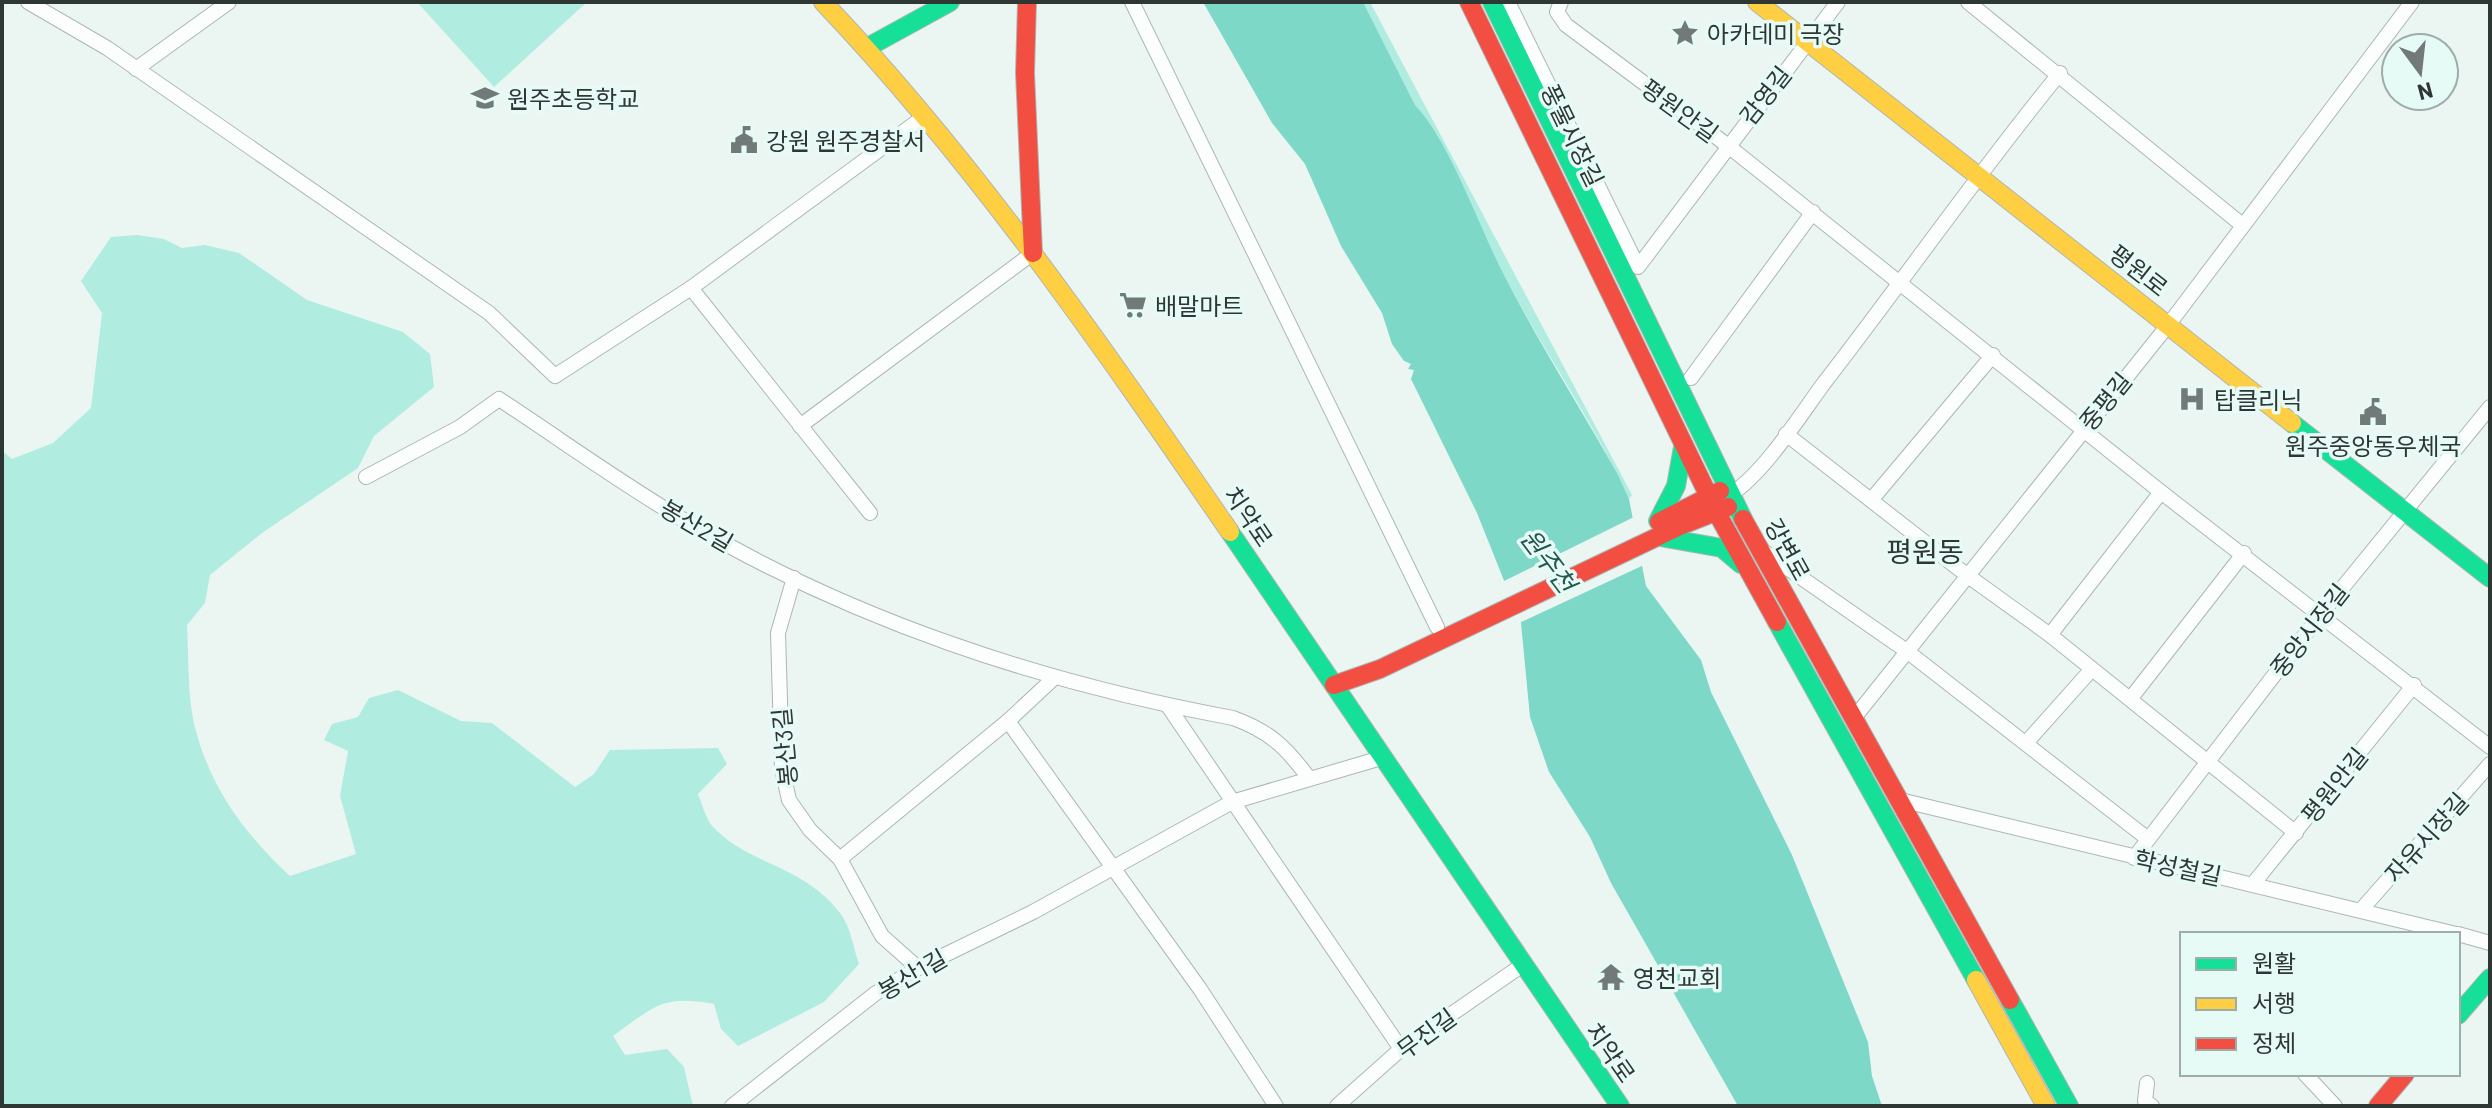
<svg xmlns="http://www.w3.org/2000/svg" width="2492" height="1108" viewBox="0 0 2492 1108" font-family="Barlow,'Noto Sans KR',sans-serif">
<rect width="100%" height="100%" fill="#ebf6f3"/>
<g fill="#b0ece0">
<polygon points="417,2 587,2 494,87"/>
<path d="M1363 2H1370L1632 495 1629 499C1593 420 1542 350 1503 273 1480 228 1448 138 1415 105Z"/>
<path d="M137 235 164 239 182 248 205 245 239 253 307 300 403 332 430 354 434 387 374 436 358 468 262 533 210 575 205 603 187 625C189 659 187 699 196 731 212 791 246 835 290 876L356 854 340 796 348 751 324 740 332 724 358 717 369 698 398 690 461 721 492 723 575 787 594 774 610 750 718 748 727 764 698 794C702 804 706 819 713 827 749 865 803 865 840 913 851 927 853 947 859 964L824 1002 738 1046 721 1029 714 1004C661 994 654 1007 613 1036L625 1055 667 1049 684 1067 693 1106H2V451L12 459 53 443 91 408 102 313 81 281 111 237Z"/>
</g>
<path fill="#7ed8c8" d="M1203 2H1363L1415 105C1448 138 1480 228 1503 273 1538 342 1580 407 1618 475L1629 499 1646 586 1701 660 1711 692 1792 855 1868 1042 1872 1076 1882 1106H1738L1611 883 1590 837 1549 772 1530 717 1521 623 1477 513 1411 379 1414 370 1408 369 1411 364 1404 361 1392 344 1382 313 1341 246 1305 164 1272 123Z"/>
<polygon fill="#ebf6f3" points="1636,516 1646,564 1517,624 1502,582"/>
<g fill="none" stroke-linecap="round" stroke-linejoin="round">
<g stroke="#adb6b4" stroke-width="16">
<g id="street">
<polyline points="28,2 107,48 489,313 555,376 691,288 925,116"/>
<polyline points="1132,2 1437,627"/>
<polyline points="1508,2 1638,267 1838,2"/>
<polyline points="1561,2 1557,12 1566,25 1727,145 2161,492 2490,747"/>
<polyline points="1968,2 2241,224"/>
<polyline points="136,69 229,2"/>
<polyline points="691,288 870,513"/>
<polyline points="1691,378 1813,212"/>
<polyline points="800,426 1033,253"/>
<polyline points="1786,434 1968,576 2050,635 2296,833"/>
<path d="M366 477 460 427 499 399C560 439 619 482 682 519 849 619 1042 683 1233 718 1269 731 1286 747 1308 777"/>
<path d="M1730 495C1765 472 1799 417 1824 383 1904 280 1977 174 2060 73"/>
<polyline points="1872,499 1993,355"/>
<polyline points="1763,551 1908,652 2148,839"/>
<polyline points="794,578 778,633 782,769 789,800 810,830 840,859 882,936 918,968"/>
<polyline points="2050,635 2161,492"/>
<polyline points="2131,698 2244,553"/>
<polyline points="1168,706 1401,1049"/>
<polyline points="1854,718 2169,324 2412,2"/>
<polyline points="1008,721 1200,989 1276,1106"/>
<polyline points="2026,743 2092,669"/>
<polyline points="1900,800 2456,934"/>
<polyline points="2134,858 2321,614 2490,407"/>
<polyline points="840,859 1008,721 1054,678"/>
<polyline points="2253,884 2414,685"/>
<polyline points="2361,910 2490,764"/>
<polyline points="2458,934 2490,943"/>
<polyline points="2305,1074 2335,1106"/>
<polyline points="2147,1083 2145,1101 2152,1106"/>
<polyline points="732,1106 876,993 918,968 1033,912 1232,802 1381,758"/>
<polyline points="1337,1106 1401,1049 1521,966"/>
</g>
</g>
<g stroke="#adb6b4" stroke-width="20">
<g id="fast">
<polyline points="1492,2 1743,519"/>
<polyline points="868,47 950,2"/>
<polyline points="2292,423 2490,578"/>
<polyline points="1658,521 1676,486 1683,447"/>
<polyline points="1230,532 1620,1106"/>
<polyline points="1660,537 1722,548 1741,564"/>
<polyline points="1777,622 1976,980"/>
<polyline points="2010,1000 2069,1106"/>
<polyline points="2458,1015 2490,978"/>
</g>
</g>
<g stroke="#adb6b4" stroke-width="20">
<g id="slow">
<path d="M823 2C977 164 1104 349 1230 532"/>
<polyline points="1757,2 2292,423"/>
<polyline points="1976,980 2046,1106"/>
</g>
</g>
<g stroke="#adb6b4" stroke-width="20">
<g id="jam">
<polyline points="1027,2 1025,73 1033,253"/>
<polyline points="1469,2 1717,513 1777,622"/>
<polyline points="1743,519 2010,1000"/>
<polyline points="1659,522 1720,491"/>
<polyline points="1334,685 1380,669 1680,526 1728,507"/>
<polyline points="2378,1106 2405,1074"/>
</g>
</g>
<use href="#street" stroke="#fcfefd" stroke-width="14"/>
<use href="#fast" stroke="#16e098" stroke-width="18"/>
<use href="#slow" stroke="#ffcf43" stroke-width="18"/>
<use href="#jam" stroke="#f24e42" stroke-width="18"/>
</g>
<defs>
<g id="sight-bare" transform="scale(2.16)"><path d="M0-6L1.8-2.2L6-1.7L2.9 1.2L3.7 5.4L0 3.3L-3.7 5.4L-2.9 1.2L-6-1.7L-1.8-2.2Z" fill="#717a78" stroke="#e6fbf6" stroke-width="2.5" paint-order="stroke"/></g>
<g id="school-bare" transform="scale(2.16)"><path d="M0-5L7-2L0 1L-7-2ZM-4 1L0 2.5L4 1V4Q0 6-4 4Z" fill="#717a78" stroke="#e6fbf6" stroke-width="2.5" paint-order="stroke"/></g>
<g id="civic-bare" transform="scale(2.16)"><path d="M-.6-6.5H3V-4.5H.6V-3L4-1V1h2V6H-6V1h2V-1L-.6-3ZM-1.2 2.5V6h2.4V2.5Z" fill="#717a78" stroke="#e6fbf6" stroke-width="2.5" paint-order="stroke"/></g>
<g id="supermarket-bare" transform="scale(2.16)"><path d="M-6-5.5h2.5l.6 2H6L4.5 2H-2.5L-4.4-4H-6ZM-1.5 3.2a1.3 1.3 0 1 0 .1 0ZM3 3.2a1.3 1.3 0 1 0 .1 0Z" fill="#717a78" stroke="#e6fbf6" stroke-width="2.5" paint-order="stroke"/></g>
<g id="hospital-bare" transform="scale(2.16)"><path d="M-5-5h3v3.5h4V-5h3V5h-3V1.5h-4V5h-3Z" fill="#717a78" stroke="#e6fbf6" stroke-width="2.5" paint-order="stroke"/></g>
<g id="temple-bare" transform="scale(2.16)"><path d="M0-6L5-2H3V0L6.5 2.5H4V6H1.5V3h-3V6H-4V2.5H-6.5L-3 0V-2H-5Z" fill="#717a78" stroke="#e6fbf6" stroke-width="2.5" paint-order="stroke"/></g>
</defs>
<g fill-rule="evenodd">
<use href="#sight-bare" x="1685" y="33"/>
<use href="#school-bare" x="485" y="98"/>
<use href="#civic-bare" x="744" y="140"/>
<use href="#supermarket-bare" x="1133" y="305"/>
<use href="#hospital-bare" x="2192" y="399"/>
<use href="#civic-bare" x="2373" y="412"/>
<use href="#temple-bare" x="1611" y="977"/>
</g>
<g text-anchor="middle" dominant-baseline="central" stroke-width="7" stroke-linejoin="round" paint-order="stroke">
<g font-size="24" fill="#2f3735" stroke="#e6fbf6" text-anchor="start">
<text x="1707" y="33">아카데미 극장</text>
<text x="507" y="98">원주초등학교</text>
<text x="766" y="140">강원 원주경찰서</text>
<text x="1155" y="305">배말마트</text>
<text x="2214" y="399">탑클리닉</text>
<text x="2373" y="445" text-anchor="middle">원주중앙동우체국</text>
<text x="1633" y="977">영천교회</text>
</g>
<g font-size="24" fill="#2f3735" stroke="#e6fbf6">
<text transform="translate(1765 95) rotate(-52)">감영길</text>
<text transform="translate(1680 110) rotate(36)">평원안길</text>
<text transform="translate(1573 135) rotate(64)">풍물시장길</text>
<text transform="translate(2139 270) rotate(38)">평원로</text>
<text transform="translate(2105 401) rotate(-51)">중평길</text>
<text transform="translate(1249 516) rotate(56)">치악로</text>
<text transform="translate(697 525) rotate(30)">봉산2길</text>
<text transform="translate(1788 549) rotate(61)">강변로</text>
<text transform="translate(2309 630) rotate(-52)">중앙시장길</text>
<text transform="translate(784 747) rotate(-95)">봉산3길</text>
<text transform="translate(2334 785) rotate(-51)">평원안길</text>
<text transform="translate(2426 837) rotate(-48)">자유시장길</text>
<text transform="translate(2178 867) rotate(12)">학성철길</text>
<text transform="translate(912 974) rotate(-30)">봉산1길</text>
<text transform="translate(1426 1033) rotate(-36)">무진길</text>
<text transform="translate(1611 1052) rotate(55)">치악로</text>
</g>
<g font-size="26" font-style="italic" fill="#24584e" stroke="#e6fbf6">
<text transform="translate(1549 560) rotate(53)">원주천</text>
</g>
<g font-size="28" fill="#2f3735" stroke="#e6fbf6">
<text x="1925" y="551">평원동</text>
</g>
</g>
<rect width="2492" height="1108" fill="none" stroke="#2f3735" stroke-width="8"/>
<rect x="2180" y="932" width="280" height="144" fill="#e6fbf6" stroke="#9dada9" stroke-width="2"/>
<rect x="2196" y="958" width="40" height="12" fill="#16e098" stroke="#9dada9" stroke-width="2"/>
<text x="2252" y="972" font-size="24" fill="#2f3735">원활</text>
<rect x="2196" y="998" width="40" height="12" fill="#ffcf43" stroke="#9dada9" stroke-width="2"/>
<text x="2252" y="1012" font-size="24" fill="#2f3735">서행</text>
<rect x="2196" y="1038" width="40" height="12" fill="#f24e42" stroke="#9dada9" stroke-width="2"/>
<text x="2252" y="1052" font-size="24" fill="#2f3735">정체</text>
<g transform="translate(2420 72) rotate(165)"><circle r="38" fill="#e6fbf6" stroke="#9dada9" stroke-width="2"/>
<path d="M0-6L14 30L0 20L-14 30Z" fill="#717a78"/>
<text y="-12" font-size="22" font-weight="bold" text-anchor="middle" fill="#2f3735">N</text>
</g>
</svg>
